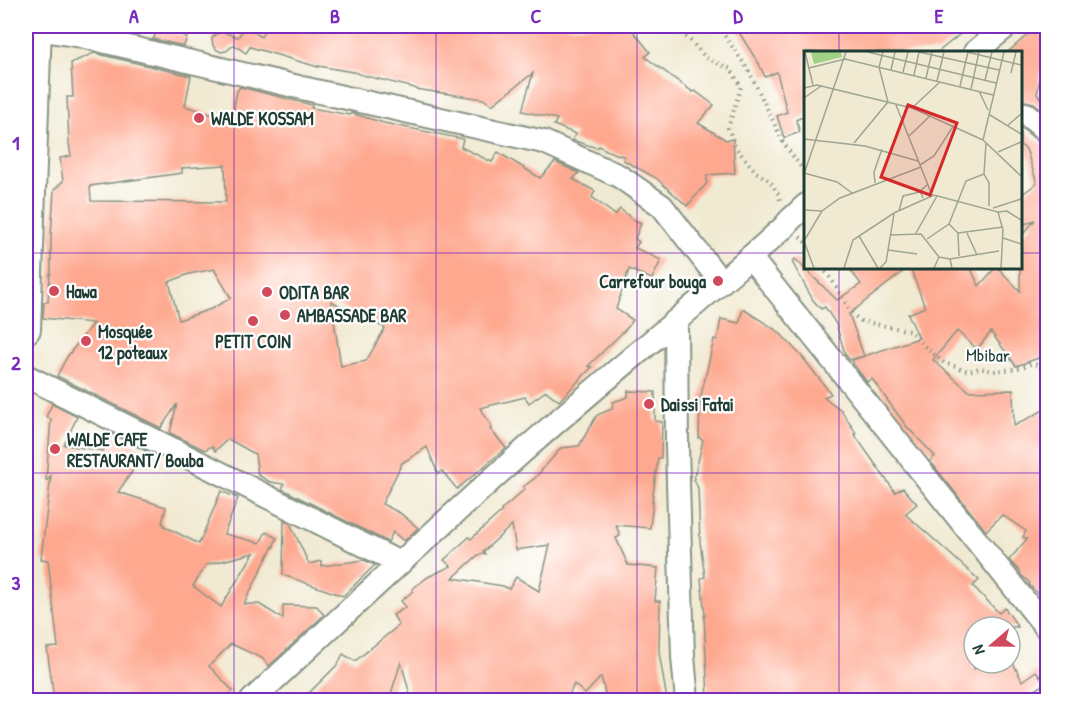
<svg xmlns="http://www.w3.org/2000/svg" width="1073" height="726" viewBox="0 0 1073 726" font-family="'Patrick Hand',sans-serif">
<rect width="100%" height="100%" fill="#fff"/>
<filter id="ink" filterUnits="userSpaceOnUse"><feTurbulence type="fractalNoise" baseFrequency=".0167" numOctaves="2"/><feDisplacementMap in="SourceGraphic" scale="12" xChannelSelector="R" yChannelSelector="G"/><feConvolveMatrix kernelMatrix="1 2 1 2 8 2 1 2 1" color-interpolation-filters="sRGB"/></filter>
<filter id="wash" filterUnits="userSpaceOnUse"><feTurbulence type="fractalNoise" baseFrequency=".008" numOctaves="4" result="noise"/><feDisplacementMap in="SourceGraphic" scale="24" xChannelSelector="R" yChannelSelector="G"/><feGaussianBlur stdDeviation="1.35" result="paint"/><feColorMatrix in="noise" values="0 0 0 0 0 0 0 0 0 0 0 0 0 0 0 0 0 1.4 0 .05"/><feComposite in="paint" operator="in"/></filter>
<g filter="url(#wash)">
<rect width="100%" height="100%" fill="#f1ead3"/>
<g id="blocks">
<g fill="#fea88f" fill-rule="evenodd">
<polygon points="246,26 261,37 267,26 629,26 650,52 645,57 693,92 695,91 714,105 698,123 726,140 733,139 735,173 707,175 707,183 687,206 656,178 623,160 625,157 608,151 599,146 597,148 572,140 576,134 554,125 557,119 522,111 533,73 492,105 483,99 415,89 415,88 358,74 358,73 318,66 318,67 250,47 246,53 234,45 226,51 221,52 217,50 213,46 212,38 218,33 223,32 238,37"/>
<polygon points="735,26 970,26 938,52 806,52 806,115 796,120 800,132 784,138 777,116 787,112 777,72 765,77 759,64"/>
<polygon points="160,27 187,37 184,46 153,39"/>
<polygon points="1035,28 1047,42 1047,61 1042,66 1037,94 1047,106 1047,114 1034,103 1020,100 1020,52 1008,52"/>
<path d="M94 53 191 76 185 106 230 120V113H233L237 91 240 87 312 105 311 108 350 115 351 113 384 123 463 139 461 147 492 162 498 152 540 178 555 162 579 173 573 179 595 191 592 197 615 215 620 209 634 220 641 223 635 239 639 242 635 248 661 260 652 279 629 269 616 309 633 320 628 327 588 366 592 367 559 401 546 391 529 403 525 397 480 408 492 427 490 429 506 448 457 489 442 471 438 474 427 447 402 463 382 504 400 513 418 528 404 541 393 532 388 542 282 489 284 484 270 482 258 475 255 454 228 439 215 451 212 446 205 450 170 433 177 404 161 428 57 376 67 357 93 323 43 318 44 302H48L50 274H51V237L54 190 63 181 60 158 71 156 69 143 67 97H73L71 63ZM225 165 226 202 91 201 90 186 182 173V168ZM214 269 231 298 211 309 179 320 169 282 189 274ZM331 301 385 328 366 361 341 366Z"/>
<polygon points="1020,127 1039,142 1047,145 1047,355 1016,366 991,332 977,349 957,331 933,360 969,391 1013,390 1014,426 1047,408 1047,601 1031,587 1029,584 1030,583 1021,575 1020,572 1009,560 1027,539 1023,537 1026,531 1002,515 986,531 930,461 935,456 907,427 872,379 867,382 854,365 852,360 919,338 908,314 925,307 910,267 970,267 979,286 996,267 997,267 1020,291 1020,238 1035,220 1020,226 1020,196 1037,183 1026,149 1020,145"/>
<polygon points="795,259 837,300 861,284 848,267 909,267 849,314 864,356 850,360 845,354 836,324 825,307 821,309 813,300 792,262"/>
<polygon points="743,309 779,332 804,359 831,394 824,397 841,410 856,433 854,434 895,492 903,488 917,504 905,514 928,534 979,580 973,586 999,613 1005,608 1018,627 974,627 974,669 989,663 1013,663 1022,681 1036,671 1045,683 1030,694 1034,700 744,700 744,696 708,699 704,616 705,616 701,578 705,577 700,542 698,488 694,479 703,440 699,438 700,400 714,339 717,340 721,319 739,323"/>
<path d="M628 391 655 392V421L662 422 661 458H658L652 501H653L650 528 616 525 620 536 616 538 628 565 658 568 655 601H660L659 652 667 700H607L601 677 585 694 574 684 567 700H421L419 696 411 698 401 662 389 700H377L363 695 361 700H302L338 664 343 654 355 661 399 625 393 615 406 607 401 601 413 591 412 589 428 577 451 566 444 560 469 537 471 539 502 511 501 510 525 489 523 487 535 478 561 448 579 446 597 415 612 409 613 402 628 397ZM512 525 516 550 550 545 539 591 516 577 509 589 503 586 453 578 478 555 485 554 483 552Z"/>
<path d="M52 404 77 417 64 445 103 451 112 434 146 451 118 492 166 507 162 523 164 524V526L199 544 221 491 238 498 224 534 260 543 266 532 277 538 273 547H275L272 548 244 604H259L283 619V605L317 606 324 615 269 666 262 658 231 644 209 666 233 691 223 700H54L47 648 58 647 48 560 41 559 51 475 48 480H46L51 419 46 417ZM254 553 221 607 193 586 206 565Z"/>
<polygon points="284,520 290,523 309,564 321,561 322,566 364,560 375,565 343,596 283,575"/>
</g>
</g>
</g>
<g filter="url(#ink)">
<use href="#blocks" fill-opacity="0" stroke="#889484" stroke-width="1.5"/>
<g fill="none" stroke-linecap="round" stroke-linejoin="round">
<g stroke="#889484" stroke-width="26">
<g id="minor">
<polyline points="36,29 81,36 311,90 544,142 619,176 662,206 721,282"/>
<polyline points="975,52 1007,26"/>
<polyline points="1020,113 1026,114 1048,132"/>
<polyline points="790,220 806,205"/>
<polyline points="750,257 1048,630"/>
<polyline points="676,321 677,446 683,657 687,700"/>
<polyline points="26,376 400,563"/>
<path d="M252 700C341 618 429 535 519 455 606 377 698 305 784 227"/>
</g>
</g>
<g stroke="#889484" stroke-width="32">
<polyline id="tertiary" points="26,329 37,26"/>
</g>
<g stroke="#889484" stroke-width="4" stroke-dasharray="1.5 4.5" stroke-linecap="butt">
<polyline points="671,26 689,39 706,58 731,69 741,87 728,128 736,148 756,172 770,181 778,194 781,203"/>
<polyline points="718,26 749,71 784,144 806,174"/>
<polyline points="800,237 806,243"/>
<path d="M822 267C827 274 833 281 837 288 844 300 849 313 861 321L910 331 923 345 944 363 954 366 961 369 969 371 979 368 994 371 1016 369 1031 364 1039 365 1043 372 1048 375"/>
</g>
<use href="#minor" stroke="#fff" stroke-width="22"/>
<use href="#tertiary" stroke="#fff" stroke-width="28"/>
<g stroke="#889484" stroke-width="26" stroke-linecap="butt">
<polyline id="minor-bridge" points="784,227 790,220"/>
</g>
<use href="#minor-bridge" stroke="#fff" stroke-width="22"/>
</g>
</g>
<path fill="none" stroke="#7b2cbf" stroke-width="1.5" stroke-opacity="0.55" d="M234 26V700M436 26V700M637 26V700M839 26V52M26 253H806M1020 253H1048M839 267V700M26 473H1048"/>
<g fill="#d1495b" stroke="#fff" stroke-width="2">
<circle cx="199" cy="118" r="6"/>
<circle cx="718" cy="281" r="6"/>
<circle cx="54" cy="291" r="6"/>
<circle cx="267" cy="292" r="6"/>
<circle cx="285" cy="315" r="6"/>
<circle cx="253" cy="321" r="6"/>
<circle cx="86" cy="341" r="6"/>
<circle cx="649" cy="404" r="6"/>
<circle cx="55" cy="449" r="6"/>
</g>
<g text-anchor="middle" dominant-baseline="central" stroke-width="4.5" stroke-linejoin="round" paint-order="stroke">
<g font-size="18" font-weight="bold" fill="#1f3d34" stroke="#fff" text-anchor="start">
<text x="211" y="118">WALDE KOSSAM</text>
<text x="706" y="281" text-anchor="end">Carrefour bouga</text>
<text x="66" y="291">Hawa</text>
<text x="279" y="292">ODITA BAR</text>
<text x="297" y="315">AMBASSADE BAR</text>
<text x="98" y="331">Mosquée<tspan x="98" dy="21">12 poteaux</tspan></text>
<text x="253" y="341" text-anchor="middle">PETIT COIN</text>
<text x="661" y="404">Daissi Fatai</text>
<text x="67" y="439">WALDE CAFE<tspan x="67" dy="21">RESTAURANT/ Bouba</tspan></text>
</g>
<g font-size="18" fill="#1f3d34" stroke="#fff">
<text transform="translate(988 355) rotate(1)">Mbibar</text>
</g>
</g>
<g transform="translate(804 51)">
<rect width="218" height="218" fill="#f1ead3"/>
<path d="M7 1H37L38 6 10 13Z" fill="#9fd383"/>
<path fill="none" stroke="#9da593" stroke-width="1.5" d="M1 1 9 34M64 1 192 32M115 1 195 19M163 1 217 14M200 1 179 89 217 125M5 17 41 8 189 44M87 19 91 1M99 21 104 1M207 22 212 1M110 24 115 1M122 27 128 1M181 29 188 1M133 30 140 1M156 35 164 1M0 37 13 34 108 57 179 89M167 38 175 1M175 40 184 59M0 47 17 35M92 54 128 144M108 57 136 31M186 64 217 83M203 75 217 63M105 85 127 64M0 88 61 95 114 110M50 92 84 51 75 16 79 1M182 92 180 123 185 132V155M194 101 217 91M116 114 130 105 150 74M0 122 33 131 48 142M0 123 42 1M71 132 70 121 78 98M119 147 116 140 124 133M189 157 217 148M0 159 18 160M95 160 99 145 116 141M194 161 203 160 217 169M145 173 154 182 155 205M112 182 133 145M154 182 199 176M163 182 173 204M86 184 117 183 135 206M55 185 74 217M199 187 217 193M123 188 145 173 162 130 180 123M0 190 18 160 36 147 117 116M0 190 10 217M84 199 113 203M146 208 195 200M40 217 49 189 90 162 130 144 194 161 199 179 197 217M76 217 82 211 90 163M130 217 135 206 146 208 148 217"/>
<path fill="#d62828" fill-opacity="0.15" stroke="#d62828" stroke-width="3" d="M104 54 153 72 126 144 77 126Z"/>
<rect width="218" height="218" fill="none" stroke="#1f3d34" stroke-width="3"/>
</g>
<rect width="1073" height="726" fill="none" stroke="#fff" stroke-width="66"/>
<g transform="translate(992 645) rotate(250)"><circle r="28" fill="#ffffff" stroke="#a5b1ae" stroke-width="1.5"/>
<path d="M0-4.5L10 22L0 15L-10 22Z" fill="#d1495b"/>
<text y="-9" font-size="16" font-weight="bold" text-anchor="middle" fill="#1f3d34">N</text>
</g>
<rect x="33" y="33" width="1007" height="660" fill="none" stroke="#7b2cbf" stroke-width="2"/>
<g font-size="20" text-anchor="middle" font-weight="bold" fill="#7b2cbf">
<text x="134" y="23">A</text>
<text x="335" y="23">B</text>
<text x="536" y="23">C</text>
<text x="738" y="23">D</text>
<text x="939" y="23">E</text>
<text x="16" y="150">1</text>
<text x="16" y="370">2</text>
<text x="16" y="590">3</text>
</g>
</svg>
